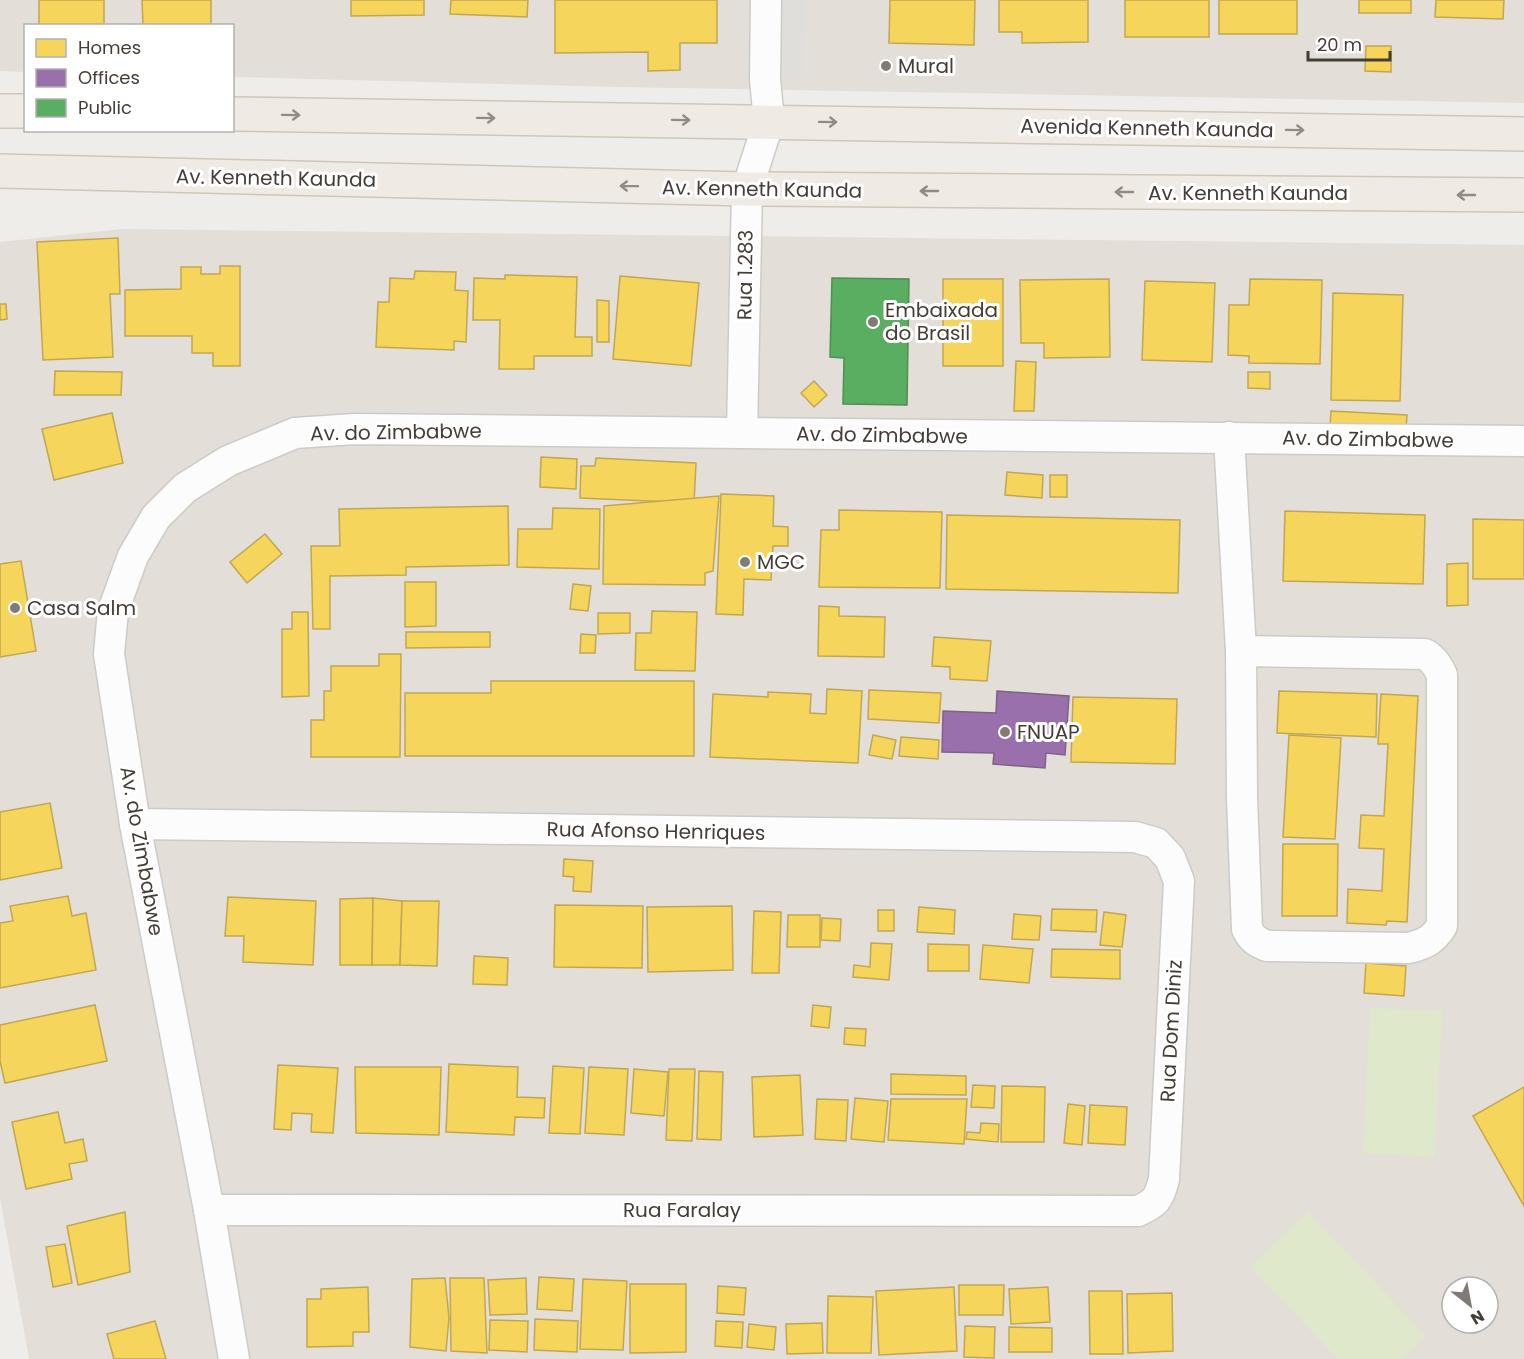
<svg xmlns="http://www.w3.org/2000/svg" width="1524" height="1359" viewBox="0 0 1524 1359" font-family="Poppins,sans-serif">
<rect width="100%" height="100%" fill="#efedea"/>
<g fill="#e3ded7" fill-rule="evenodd">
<polygon points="0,0 1524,0 1524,103 617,87 233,77 232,26 26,26 25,72 0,71"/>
<path d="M122 229 1524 245V1359H29L0 1198V242ZM1452 1287H1488V1323H1452Z"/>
</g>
<g fill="#dfe8cb">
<polygon points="1370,1008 1442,1011 1435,1157 1363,1153"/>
<polygon points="1308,1212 1426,1336 1402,1359 1338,1359 1250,1267"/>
</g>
<polygon fill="#e0dedb" points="767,0 805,0 802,80 766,79"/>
<g fill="#f6d55c" stroke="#c1a751" stroke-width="1.5">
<rect x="39" y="0" width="65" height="26"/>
<polygon points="142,0 211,0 211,26 143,25"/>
<polygon points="351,0 424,0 424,15 351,16"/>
<polygon points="451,0 528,0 527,17 450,14"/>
<polygon points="555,0 717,0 717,43 680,43 680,70 648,71 648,52 555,53"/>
<polygon points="890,0 975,0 974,45 889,43"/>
<polygon points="999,0 1088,0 1088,42 1022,43 1022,32 999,32"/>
<rect x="1125" y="0" width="84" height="37"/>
<rect x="1219" y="0" width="78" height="34"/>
<rect x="1359" y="0" width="52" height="13"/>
<polygon points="1436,0 1504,0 1503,19 1435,17"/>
<polygon points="1366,46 1391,46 1391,72 1365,71"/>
<polygon points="118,238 120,294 110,294 113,357 43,360 37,242"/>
<polygon points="220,266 240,266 240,366 213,366 213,353 192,353 192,336 125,336 125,290 181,289 181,267 201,267 201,274 220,274"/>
<polygon points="415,271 456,272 455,290 468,291 466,342 454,341 454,350 376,347 378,302 389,302 390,278 414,279"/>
<polygon points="505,275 577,277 575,337 592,337 592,356 534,356 534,369 499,369 500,320 473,320 474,278 505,279"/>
<polygon points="620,276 699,283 691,366 613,359"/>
<rect x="943" y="279" width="60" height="87"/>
<polygon points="1109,279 1110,357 1044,358 1044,343 1021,343 1020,280"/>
<polygon points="1250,279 1322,280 1320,364 1249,363 1249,356 1228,355 1229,305 1249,305"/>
<polygon points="1145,281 1215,283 1212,362 1142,360"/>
<polygon points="1333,293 1403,295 1400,401 1331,400"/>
<polygon points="597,300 609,301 609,342 597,342"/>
<polygon points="0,304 6,304 7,319 0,320"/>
<polygon points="1016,361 1036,362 1034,411 1014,411"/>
<polygon points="55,371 122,372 121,395 54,395"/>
<polygon points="1248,372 1270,372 1270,389 1248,388"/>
<polygon points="814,381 827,395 814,407 801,393"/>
<polygon points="1331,411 1407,415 1406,430 1330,426"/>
<polygon points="112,413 123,463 54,480 42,429"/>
<polygon points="541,457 577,459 576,489 540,487"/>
<polygon points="596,458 696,463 694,503 580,498 581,466 595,466"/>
<polygon points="1007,472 1043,475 1042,498 1005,495"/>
<rect x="1050" y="475" width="17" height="22"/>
<polygon points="721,494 774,496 773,526 788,527 788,546 773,546 771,580 744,579 743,615 716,614"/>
<polygon points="719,496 713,571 705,573 705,585 603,584 604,506"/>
<polygon points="508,506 509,565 406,567 406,575 330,576 330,629 313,629 311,546 340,546 339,509"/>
<polygon points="553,508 600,509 599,569 517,567 518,529 552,529"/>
<polygon points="839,510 942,512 940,588 819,587 821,530 839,530"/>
<polygon points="1285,511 1425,515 1423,584 1283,581"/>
<polygon points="947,515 1180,520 1178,593 946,589"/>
<polygon points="1473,519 1524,520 1524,579 1473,579"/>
<polygon points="265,534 282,554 247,583 230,562"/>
<polygon points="21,561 36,651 0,657 0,564"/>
<polygon points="1468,563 1468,605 1447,606 1447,564"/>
<polygon points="405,582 436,582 436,626 405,627"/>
<polygon points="573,584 591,586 588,611 570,609"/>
<polygon points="819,606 839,607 839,616 885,617 884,657 818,656"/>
<polygon points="652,611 697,612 695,671 635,670 636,633 651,633"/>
<polygon points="292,612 308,612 309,696 282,697 282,629 292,629"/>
<polygon points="598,613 630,613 630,633 598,634"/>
<polygon points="406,632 490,632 490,647 406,648"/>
<polygon points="581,634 596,635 595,653 580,653"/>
<polygon points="934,637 991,641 987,681 950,679 950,667 932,666"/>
<polygon points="379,654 401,654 400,757 311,757 311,720 324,720 324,691 331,691 331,666 379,666"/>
<polygon points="491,681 694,681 694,756 405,756 405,693 491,693"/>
<polygon points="827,689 862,691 858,763 710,757 713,694 768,697 768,692 811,694 810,713 826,714"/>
<polygon points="869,690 941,693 939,723 868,719"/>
<polygon points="1279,691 1377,694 1376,737 1277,733"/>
<polygon points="1381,694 1418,696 1407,922 1387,921 1386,925 1347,923 1348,889 1382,891 1384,849 1359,848 1361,815 1384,816 1388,744 1378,744"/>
<polygon points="1073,697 1177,699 1175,764 1071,762"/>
<polygon points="873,735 896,740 892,759 869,755"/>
<polygon points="1289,735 1341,738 1335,839 1283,837"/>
<polygon points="901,737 939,740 938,759 899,756"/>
<polygon points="50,803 62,868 0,880 0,812"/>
<polygon points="1283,844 1338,844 1337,916 1282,916"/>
<polygon points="564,859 593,861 591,892 573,891 574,877 563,876"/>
<polygon points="68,896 72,916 86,913 96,970 0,988 0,923 13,921 10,906"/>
<polygon points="228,897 316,901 313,965 243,962 244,936 225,936"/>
<polygon points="373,898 372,965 340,965 340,899"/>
<polygon points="373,898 402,901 400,965 372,965"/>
<polygon points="402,901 439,901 437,966 400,965"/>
<polygon points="555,905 643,906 642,968 554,967"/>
<polygon points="732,906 733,970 648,972 647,907"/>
<polygon points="919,907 955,910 954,934 917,932"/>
<polygon points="1052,909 1097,910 1096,932 1051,930"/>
<rect x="878" y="910" width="16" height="21"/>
<polygon points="754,911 781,912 779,973 752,973"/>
<polygon points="1104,912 1126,915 1122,947 1100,945"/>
<polygon points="1014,914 1041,916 1039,940 1012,939"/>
<polygon points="788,915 820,915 820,947 787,947"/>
<polygon points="822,918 841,919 840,941 821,940"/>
<polygon points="871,943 892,944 889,980 853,977 854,965 870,967"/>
<polygon points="928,944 969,945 969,971 928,971"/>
<polygon points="983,945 1033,949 1029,983 980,979"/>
<polygon points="1052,949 1120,950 1120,979 1051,977"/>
<polygon points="474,956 508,958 507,985 473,984"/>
<polygon points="1366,963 1406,966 1404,996 1364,993"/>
<polygon points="95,1005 107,1061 5,1083 0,1061 0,1025"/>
<polygon points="813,1005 831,1007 829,1028 811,1026"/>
<polygon points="845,1028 866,1029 865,1046 844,1044"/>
<polygon points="449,1064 518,1067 517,1097 545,1098 544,1118 515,1117 514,1135 446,1132"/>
<polygon points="278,1065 338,1068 333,1133 311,1132 312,1114 292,1113 291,1130 274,1129"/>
<polygon points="553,1066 584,1068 580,1134 549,1133"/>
<polygon points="355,1067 441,1067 439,1135 356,1133"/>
<polygon points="589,1067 628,1069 624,1135 585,1133"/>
<polygon points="634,1069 668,1072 664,1116 631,1113"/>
<polygon points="669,1069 695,1069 692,1141 666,1140"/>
<polygon points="699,1071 723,1072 721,1140 697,1139"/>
<polygon points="891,1074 966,1076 966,1095 891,1094"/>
<polygon points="800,1075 803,1135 754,1137 752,1077"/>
<polygon points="973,1085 995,1086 994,1108 971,1107"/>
<polygon points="1002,1086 1045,1087 1044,1142 1001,1142"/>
<polygon points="1524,1087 1524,1206 1473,1116"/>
<polygon points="855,1098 888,1101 884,1142 851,1139"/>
<polygon points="817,1099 848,1100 846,1141 815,1139"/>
<polygon points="891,1099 967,1099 964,1144 888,1140"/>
<polygon points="1068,1104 1085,1106 1082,1145 1064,1143"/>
<polygon points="1090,1105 1127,1107 1125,1145 1088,1143"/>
<polygon points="58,1112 65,1143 83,1139 87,1161 69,1164 72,1179 26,1189 12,1122"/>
<polygon points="981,1123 999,1124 998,1142 966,1139 967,1132 980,1133"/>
<polygon points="125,1212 130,1272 78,1285 67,1226"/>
<polygon points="65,1244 72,1283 53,1287 46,1247"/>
<polygon points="539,1277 574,1279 572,1311 537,1309"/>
<polygon points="445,1278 449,1318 446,1351 410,1347 412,1279"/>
<polygon points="450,1278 484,1278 487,1353 451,1351"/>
<polygon points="526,1278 527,1314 490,1315 488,1280"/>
<polygon points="583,1279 627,1281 623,1350 580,1349"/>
<polygon points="630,1284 686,1284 686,1352 630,1353"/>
<polygon points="959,1285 1004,1285 1003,1315 959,1315"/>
<polygon points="718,1286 746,1288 744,1315 717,1313"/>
<polygon points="368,1287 369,1332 353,1332 353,1346 307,1347 307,1299 321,1299 321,1289"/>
<polygon points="954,1287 957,1351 879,1355 876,1291"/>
<polygon points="1048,1287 1050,1322 1011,1324 1009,1289"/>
<polygon points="1089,1291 1122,1291 1123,1354 1090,1354"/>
<polygon points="1172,1293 1173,1351 1128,1353 1127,1294"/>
<polygon points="828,1296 873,1297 871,1353 827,1353"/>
<polygon points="535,1319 578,1321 577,1352 534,1350"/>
<polygon points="490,1320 528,1321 527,1352 489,1350"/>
<polygon points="155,1321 166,1359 114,1359 107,1334"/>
<polygon points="716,1321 743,1322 742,1348 715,1346"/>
<polygon points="822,1323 823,1353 787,1354 786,1324"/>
<polygon points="749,1324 776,1327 774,1350 747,1347"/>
<polygon points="965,1326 995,1327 994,1358 964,1357"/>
<polygon points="1009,1327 1052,1328 1052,1352 1009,1352"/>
</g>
<polygon fill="#9970ab" stroke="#806188" stroke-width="1.5" points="997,691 1069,696 1065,755 1046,753 1045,768 993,764 994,753 942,752 943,711 996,713"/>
<polygon fill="#5aae61" stroke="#538c54" stroke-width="1.5" points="832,278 909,279 907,405 843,404 844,358 830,357"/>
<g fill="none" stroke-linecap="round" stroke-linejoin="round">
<g stroke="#cdcbc7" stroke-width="33">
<g id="minor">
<polyline points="742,433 747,189 769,121 765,79 766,0"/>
<path d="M1229 437 1241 651 1242 798 1247 929C1252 939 1257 942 1267 946L1409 948C1425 944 1433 940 1442 926V675C1437 665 1434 660 1425 654L1241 651"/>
<path d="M135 824 1135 837 1156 843 1170 858 1179 881 1164 1179C1159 1199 1156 1203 1138 1211L209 1210"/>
<polyline points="234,1359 209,1210 135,824 109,654 113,611 133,556 156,517 185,488 228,461 295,433 355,429 1524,441"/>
</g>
</g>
<g stroke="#d0c6b8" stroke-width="36">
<g id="major">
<polyline points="0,111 26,111"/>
<polyline points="232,114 1524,134"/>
<polyline points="0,171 747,189 1524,195"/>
</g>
</g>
<use href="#minor" stroke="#fdfcfc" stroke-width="30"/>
<use href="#major" stroke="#efeae4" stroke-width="33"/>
</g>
<defs><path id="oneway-shaft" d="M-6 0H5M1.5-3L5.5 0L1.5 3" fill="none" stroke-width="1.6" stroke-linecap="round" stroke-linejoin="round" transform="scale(1.5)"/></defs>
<g stroke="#918b84">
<use href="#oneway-shaft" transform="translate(291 115) rotate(1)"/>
<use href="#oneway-shaft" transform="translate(486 118) rotate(1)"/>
<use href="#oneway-shaft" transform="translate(681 120) rotate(1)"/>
<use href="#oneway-shaft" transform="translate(828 122) rotate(1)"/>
<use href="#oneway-shaft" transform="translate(1295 130) rotate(1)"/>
<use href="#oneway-shaft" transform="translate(629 186) rotate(-179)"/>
<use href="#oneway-shaft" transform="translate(929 191) rotate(-180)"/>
<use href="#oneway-shaft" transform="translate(1124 192) rotate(-180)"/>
<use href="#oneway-shaft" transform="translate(1466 195) rotate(-180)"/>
</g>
<g fill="#807b75" stroke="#fff" stroke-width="2">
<circle cx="886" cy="66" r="6"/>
<circle cx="873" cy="322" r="6"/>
<circle cx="745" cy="562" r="6"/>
<circle cx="15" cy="608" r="6"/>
<circle cx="1005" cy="732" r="6"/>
</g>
<g text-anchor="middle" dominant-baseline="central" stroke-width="6" stroke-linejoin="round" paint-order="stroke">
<g font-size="20" fill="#443d36" stroke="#fff" text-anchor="start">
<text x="898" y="66">Mural</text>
<text x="885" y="310">Embaixada<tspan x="885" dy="23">do Brasil</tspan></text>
<text x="757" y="562">MGC</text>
<text x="27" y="608">Casa Salm</text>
<text x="1017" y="732">FNUAP</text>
</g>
<g font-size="20" fill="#443d36" stroke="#fff">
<text transform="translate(1147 128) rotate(1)">Avenida Kenneth Kaunda</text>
<text transform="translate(276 178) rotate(1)">Av. Kenneth Kaunda</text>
<text transform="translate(762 189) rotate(1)">Av. Kenneth Kaunda</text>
<text x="1248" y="193">Av. Kenneth Kaunda</text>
<text transform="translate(745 275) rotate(-89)">Rua 1.283</text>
<text transform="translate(396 432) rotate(-1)">Av. do Zimbabwe</text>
<text transform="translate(882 435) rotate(1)">Av. do Zimbabwe</text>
<text transform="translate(1368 439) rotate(1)">Av. do Zimbabwe</text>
<text transform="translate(656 831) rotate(1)">Rua Afonso Henriques</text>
<text transform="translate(142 851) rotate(80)">Av. do Zimbabwe</text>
<text transform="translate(1171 1031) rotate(-87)">Rua Dom Diniz</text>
<text x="682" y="1210">Rua Faralay</text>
</g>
</g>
<rect x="24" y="24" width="210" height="108" fill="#ffffff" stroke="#b4b1af" stroke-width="1.5"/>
<rect x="36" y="39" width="30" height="18" fill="#f6d55c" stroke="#b4b1af" stroke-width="1.5"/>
<text x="78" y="54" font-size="18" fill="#443d36">Homes</text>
<rect x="36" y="69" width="30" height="18" fill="#9970ab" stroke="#b4b1af" stroke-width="1.5"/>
<text x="78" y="84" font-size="18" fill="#443d36">Offices</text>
<rect x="36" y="99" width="30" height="18" fill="#5aae61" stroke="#b4b1af" stroke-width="1.5"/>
<text x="78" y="114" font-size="18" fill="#443d36">Public</text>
<g transform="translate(1470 1305) rotate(149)"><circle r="28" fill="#ffffff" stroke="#b4b1af" stroke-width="1.5"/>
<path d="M0-4.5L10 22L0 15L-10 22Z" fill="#807b75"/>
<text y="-9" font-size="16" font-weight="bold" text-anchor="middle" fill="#443d36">N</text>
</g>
<path d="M1308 51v9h82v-9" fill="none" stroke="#443d36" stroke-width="3"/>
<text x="1317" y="51" font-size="18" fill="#443d36" stroke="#ffffff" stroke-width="4.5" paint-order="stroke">20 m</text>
</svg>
